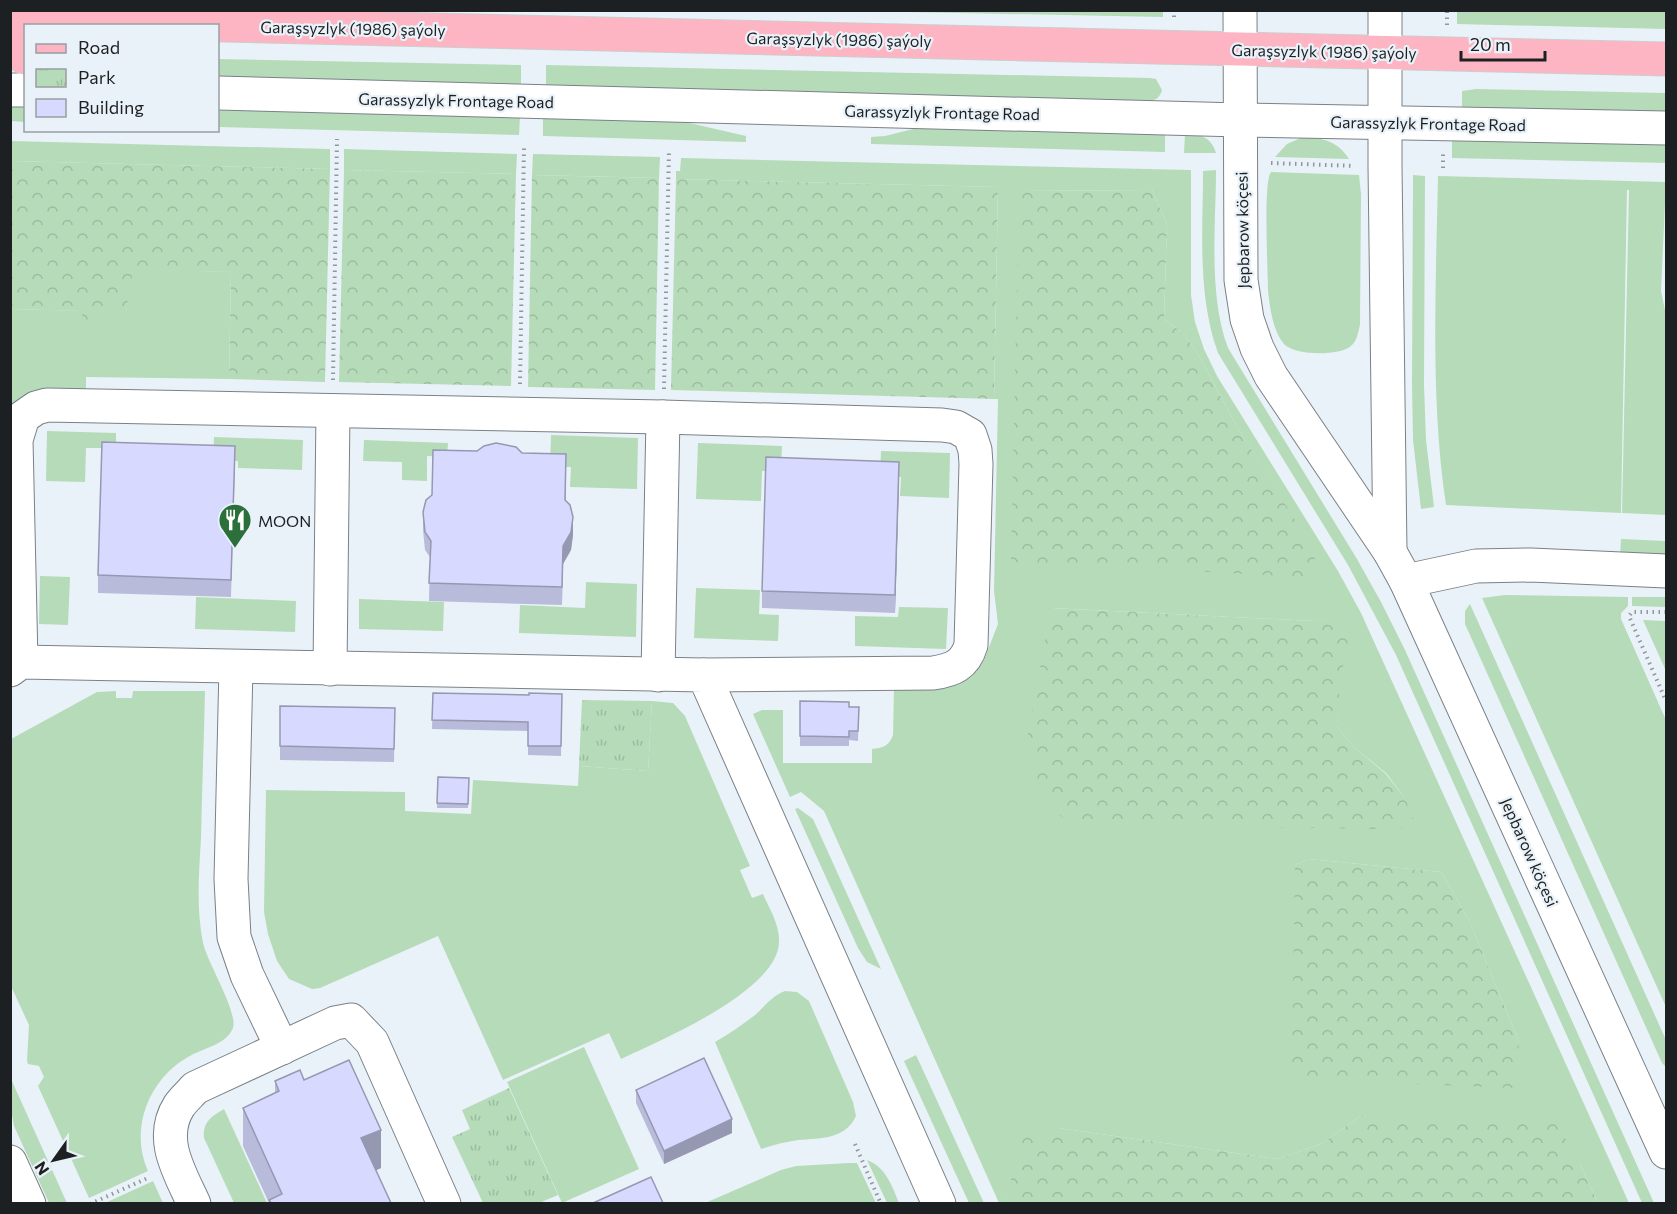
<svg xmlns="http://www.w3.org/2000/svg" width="1677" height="1214" viewBox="0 0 1677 1214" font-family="Commissioner,sans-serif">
<defs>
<pattern id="forest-crowns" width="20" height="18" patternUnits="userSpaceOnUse" patternTransform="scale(1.5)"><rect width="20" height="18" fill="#b6dbb9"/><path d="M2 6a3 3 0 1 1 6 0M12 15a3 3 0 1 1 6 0" fill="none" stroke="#9cbc9f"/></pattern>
<pattern id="park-tufts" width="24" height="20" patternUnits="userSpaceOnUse" patternTransform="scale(1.5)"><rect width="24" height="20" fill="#b6dbb9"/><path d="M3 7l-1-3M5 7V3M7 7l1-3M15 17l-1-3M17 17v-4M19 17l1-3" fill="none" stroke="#9cbc9f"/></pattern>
</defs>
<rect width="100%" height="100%" fill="#eaf2f9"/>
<g fill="#b6dbb9" fill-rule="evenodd">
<polygon points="1163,10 1163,17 860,11 860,10"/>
<polygon points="1457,11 1666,11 1666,29 1457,24"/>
<polygon points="218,59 521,65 521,89 218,79"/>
<path d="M546 65 1150 78 1156 79 1162 90C1160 97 1157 100 1149 101L546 89Z"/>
<polygon points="1476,89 1666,93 1666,116 1462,109 1462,91"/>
<polygon points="10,105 25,106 25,122 11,121"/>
<polygon points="218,110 520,117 519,135 218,127"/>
<polygon points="543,118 685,122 746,136 746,142 543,136"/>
<polygon points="921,127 1165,132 1165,152 871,144 871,137 885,136"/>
<path d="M1185 133C1200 135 1211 136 1216 153H1184Z"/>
<path d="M1303 137C1324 138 1337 141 1349 159L1275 157 1287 144Z"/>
<polygon points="11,141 330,149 330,169 11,161"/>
<polygon points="1452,141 1666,145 1666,163 1452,158"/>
<polygon points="344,149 517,154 516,174 344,170"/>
<polygon points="533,154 660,157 659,178 532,175"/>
<path d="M681 158 1191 170V295L1195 322 1204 349 1217 376 1338 571 1361 613 1629 1203H1598L1580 1164 1362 1115 1323 1143 1278 1159 1058 1128 1006 1199 1008 1203H999L824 811 801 792 790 797 753 714 762 710H783V763H872V749C883 748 889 746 893 735L894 688 966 678 976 672 984 660 998 624 994 591 998 399H994L998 187 676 179V171H680ZM1152 190 1167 224 1164 319 1184 334 1198 354 1236 425 1312 549 1019 191ZM1052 608 1314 621 1340 620 1337 727 1356 749 1386 773 1405 798ZM1309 859 1441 872 1470 922 1519 1042 1295 865Z"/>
<path d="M1216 170C1216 226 1208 295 1228 348L1357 559 1381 602 1405 650 1654 1203H1642L1396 655 1348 565 1218 353C1197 295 1203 231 1203 171Z"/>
<path d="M1271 172 1359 175 1361 194 1360 325C1358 333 1357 341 1351 346 1339 356 1295 356 1284 344 1273 331 1270 309 1268 291 1268 273 1263 181 1271 172Z"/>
<polygon points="1413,175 1425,176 1424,385 1426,440 1434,507 1421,509 1413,440 1412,385"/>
<path d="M1438 176 1666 182 1661 291 1666 315V515L1622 513 1629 190H1645H1627L1621 513 1446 505C1430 399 1436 283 1438 176Z"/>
<polygon points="132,269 231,272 229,379 86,377 86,389 57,389 11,410 11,309 126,312"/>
<polygon points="47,431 116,433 116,448 86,448 85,482 46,481"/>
<polygon points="551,435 638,438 637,489 570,487 571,467 550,467"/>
<polygon points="214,437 303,440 302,470 238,468 238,461 213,460"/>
<polygon points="364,440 448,443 447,457 427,456 427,481 402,480 402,462 363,461"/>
<polygon points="698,443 782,446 781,471 762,471 761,501 696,499"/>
<polygon points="881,451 950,453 949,498 900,496 901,477 880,476"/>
<polygon points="1621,539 1666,541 1666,559 1620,557"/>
<polygon points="40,576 70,577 68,625 39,624"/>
<polygon points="586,582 637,584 636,637 519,633 520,605 585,608"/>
<polygon points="696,588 760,590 759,614 779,615 778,641 694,638"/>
<polygon points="1505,595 1628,597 1628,606 1621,613 1621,619 1666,720 1666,1007 1482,598"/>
<polygon points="196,597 296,601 295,632 195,629"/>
<polygon points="1632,597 1666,597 1666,607 1632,606"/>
<polygon points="359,599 444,602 443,631 359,629"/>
<polygon points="1470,604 1666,1040 1666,1067 1662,1063 1465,624 1465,611"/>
<polygon points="899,607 948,608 946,649 855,646 855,616 898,617"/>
<polygon points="1643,620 1666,621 1666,671"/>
<path d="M116 691V698H132L133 691H205C204 740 202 789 201 838 199 873 196 908 203 943 208 964 238 1012 233 1028 226 1045 203 1048 188 1057 149 1079 129 1129 148 1171L89 1198 38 1086 44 1077 39 1066 28 1064 27 1061 29 1025 10 984 11 739 97 692Z"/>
<path d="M652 701 673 703 685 716 750 866 740 870 752 898 763 894C769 908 780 925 779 942 778 991 661 1040 621 1059L609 1033 503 1080 438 936 320 988 312 989 289 979 277 961 268 934 264 912 266 790 405 792V811L471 814 473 780 578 786 579 766 648 771Z"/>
<polygon points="798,808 813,819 881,969 867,962 858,948 795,809"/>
<path d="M785 991 797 992 809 1001 853 1102 856 1116C845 1140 820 1138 798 1140 785 1142 773 1145 761 1149L715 1042C729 1034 742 1025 755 1015 765 1006 772 996 785 991Z"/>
<polygon points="584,1047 639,1169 562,1203 507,1082"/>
<polygon points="916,1055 984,1203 969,1203 904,1061"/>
<polygon points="11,1079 67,1203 49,1203 14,1126 11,1109"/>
<path d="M224 1109 267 1203H234L204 1138C202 1122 212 1116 224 1109Z"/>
<path d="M867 1160C886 1167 892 1186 899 1203H887Z"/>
<polygon points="849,1163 857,1163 876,1203 705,1203 781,1170 796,1166"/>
<polygon points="153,1181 163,1203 105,1203"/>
</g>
<g fill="url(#forest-crowns)">
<polygon points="11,161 330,169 325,382 229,379 231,272 133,270 126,312 104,312 98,319 85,320 80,311 11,309"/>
<polygon points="344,170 516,174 511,386 339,382"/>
<polygon points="532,175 659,178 655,390 528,387"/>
<polygon points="676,179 998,187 994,399 671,390"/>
<polygon points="1152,190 1167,224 1164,319 1184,334 1198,354 1236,425 1313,549 1316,565 1306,577 1011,562 1019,191"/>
<polygon points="1051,608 1314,621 1340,619 1349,636 1340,682 1337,727 1356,749 1385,773 1405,798 1414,821 1405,827 1386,829 1069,824 1038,793 1028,734"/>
<polygon points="1309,859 1441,872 1470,922 1519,1042 1515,1088 1308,1080 1292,1063 1295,865"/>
<polygon points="1362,1115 1557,1124 1580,1164 1598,1203 1008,1204 1006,1199 1023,1136 1058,1128 1278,1159 1323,1143"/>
</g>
<g fill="url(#park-tufts)">
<polygon points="582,700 652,701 648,771 579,766"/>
<polygon points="509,1088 558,1195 539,1203 483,1203 452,1137 470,1129 462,1110"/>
</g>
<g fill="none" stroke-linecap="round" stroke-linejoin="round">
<g stroke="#7a8187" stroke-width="35">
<g id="minor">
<polyline points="1240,10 1241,280 1247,319 1257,348 1271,376 1390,552 1406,581 1666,1152"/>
<polyline points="1385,10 1385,166 1390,552"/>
<polyline points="10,90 26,90"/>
<polyline points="218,93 1240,120 1666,128"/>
<polyline points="1406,581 1476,566 1531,565 1666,571"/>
<path d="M21 662 16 440 23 417 36 408 47 405 663 417 942 425 956 427 970 435 975 450 976 464 971 645C965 665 953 670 933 673L704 675"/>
<polyline points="236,667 231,879 234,937 247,975 282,1048"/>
<polyline points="330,669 333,411"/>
<polyline points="10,670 21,662 704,675 939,1204"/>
<polyline points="658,675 663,417"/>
<polyline points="10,1162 29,1204"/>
<path d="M194 1204C180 1173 158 1139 179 1106 183 1100 190 1094 195 1088L335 1023 351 1020 372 1042 444 1204"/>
</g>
</g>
<g stroke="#cdcece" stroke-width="35">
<g id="major">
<polyline points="10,20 1666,59"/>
<polyline points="10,49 26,58"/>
</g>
</g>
<g stroke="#90969b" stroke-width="4" stroke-dasharray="1.5 4.5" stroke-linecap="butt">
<polyline points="1174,17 1174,10"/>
<polyline points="1447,25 1447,10"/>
<polyline points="1271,163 1355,166"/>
<polyline points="1443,168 1443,152"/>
<polyline points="333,380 337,139"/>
<polyline points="520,384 524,147"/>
<polyline points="664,389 669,149"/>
<polyline points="1666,612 1632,612 1629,616 1666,701"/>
<polyline points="855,1144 881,1204"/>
<polyline points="90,1204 150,1177"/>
</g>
<use href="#minor" stroke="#fff" stroke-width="33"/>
<use href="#major" stroke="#fdb4c3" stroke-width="33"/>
</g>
<g fill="#b9bbda">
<polygon points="522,453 566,472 566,500 573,535 571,550 563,564 562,605 429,601 430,557 425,550 423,530 423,512"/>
<polygon points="235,464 231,597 98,593 98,575"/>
<polygon points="899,480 895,613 762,608 762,591"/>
<polygon points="433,693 529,695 562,694 561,756 528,755 528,731 432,729"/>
<polygon points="800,701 849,707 859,707 858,741 849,740 849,746 800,746"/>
<polygon points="280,706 395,708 394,762 280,760"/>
<polygon points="438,777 469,778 468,808 437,808"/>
<polygon points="304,1080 381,1168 376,1170 391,1203 269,1203 243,1146 243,1108 275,1093 275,1081"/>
<polygon points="636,1090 732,1133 664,1164 636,1103"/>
</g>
<g fill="#9698b2">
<polygon points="899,462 899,480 895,613 895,595"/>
<polygon points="573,517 573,535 571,550 563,564 562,605 563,546"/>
<polygon points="732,1119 732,1133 664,1164 664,1151"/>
<polygon points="381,1130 381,1168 361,1177 361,1138"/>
</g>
<g fill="#d7d9fe" stroke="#9698b2" stroke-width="1.5">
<polygon points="102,442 235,446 231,580 98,575"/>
<polygon points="496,443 516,447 522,453 566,454 565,500 570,505 573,517 571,532 563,546 562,587 429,583 431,541 425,532 423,512 426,500 432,495 433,450 477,451 484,446"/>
<polygon points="766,457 899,462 895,595 762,591"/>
<polygon points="433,693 529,695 529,693 562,694 561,746 528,746 528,722 432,720"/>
<polygon points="800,701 849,702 849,707 859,707 858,731 849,731 849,737 800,736"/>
<polygon points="280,706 395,708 394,749 280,746"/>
<polygon points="438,777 469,778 468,804 437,803"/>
<polygon points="704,1058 732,1119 664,1151 636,1090"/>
<polygon points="349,1060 381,1130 361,1138 391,1203 271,1203 269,1200 282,1194 243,1108 279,1091 275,1081 300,1070 304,1080"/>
<polygon points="651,1177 663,1203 593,1203"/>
</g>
<defs>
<g id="restaurant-pin" transform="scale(1.725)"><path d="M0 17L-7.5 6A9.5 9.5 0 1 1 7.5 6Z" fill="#2b703b" stroke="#eaf2f9"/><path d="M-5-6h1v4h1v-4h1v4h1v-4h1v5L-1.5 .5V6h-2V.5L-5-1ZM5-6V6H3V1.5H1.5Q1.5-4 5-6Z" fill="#fff"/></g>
</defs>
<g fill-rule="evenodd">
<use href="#restaurant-pin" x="235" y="520"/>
</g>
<g text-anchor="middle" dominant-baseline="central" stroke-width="4.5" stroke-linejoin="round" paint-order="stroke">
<g font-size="16" fill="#1d2022" stroke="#eaf2f9">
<text transform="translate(353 28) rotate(1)">Garaşsyzlyk (1986) şaýoly</text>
<text transform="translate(839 39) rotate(1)">Garaşsyzlyk (1986) şaýoly</text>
<text transform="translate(1324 51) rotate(1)">Garaşsyzlyk (1986) şaýoly</text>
<text transform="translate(456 100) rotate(1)">Garassyzlyk Frontage Road</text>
<text transform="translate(942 112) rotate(1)">Garassyzlyk Frontage Road</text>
<text transform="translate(1428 123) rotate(1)">Garassyzlyk Frontage Road</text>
<text transform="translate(1242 230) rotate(-91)">Jepbarow köçesi</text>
<text transform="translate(1530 852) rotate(66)">Jepbarow köçesi</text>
</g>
<g font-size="16" fill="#1d2022" stroke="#eaf2f9" text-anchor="start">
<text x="258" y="520">MOON</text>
</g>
</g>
<rect width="1677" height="1214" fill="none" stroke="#1d2022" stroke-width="24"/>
<rect x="24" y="24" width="195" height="108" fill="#eaf2f9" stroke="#989ea3" stroke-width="1.5"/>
<rect x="36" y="44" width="30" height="9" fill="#fdb4c3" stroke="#989ea3" stroke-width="1.5"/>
<text x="78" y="54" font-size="18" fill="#1d2022">Road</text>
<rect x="36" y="69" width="30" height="18" fill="url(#park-tufts)" stroke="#989ea3" stroke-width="1.5"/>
<text x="78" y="84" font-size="18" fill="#1d2022">Park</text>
<rect x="36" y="99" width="30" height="18" fill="#d7d9fe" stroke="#989ea3" stroke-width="1.5"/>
<text x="78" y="114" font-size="18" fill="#1d2022">Building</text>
<g transform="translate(54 1160) rotate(236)" stroke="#eaf2f9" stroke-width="4.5" paint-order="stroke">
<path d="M0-4.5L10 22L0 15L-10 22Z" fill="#1d2022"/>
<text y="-9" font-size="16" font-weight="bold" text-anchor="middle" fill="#1d2022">N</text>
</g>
<path d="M1461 51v9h84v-9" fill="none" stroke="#1d2022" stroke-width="3"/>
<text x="1470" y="51" font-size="18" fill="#1d2022" stroke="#eaf2f9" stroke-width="4.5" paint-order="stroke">20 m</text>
</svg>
